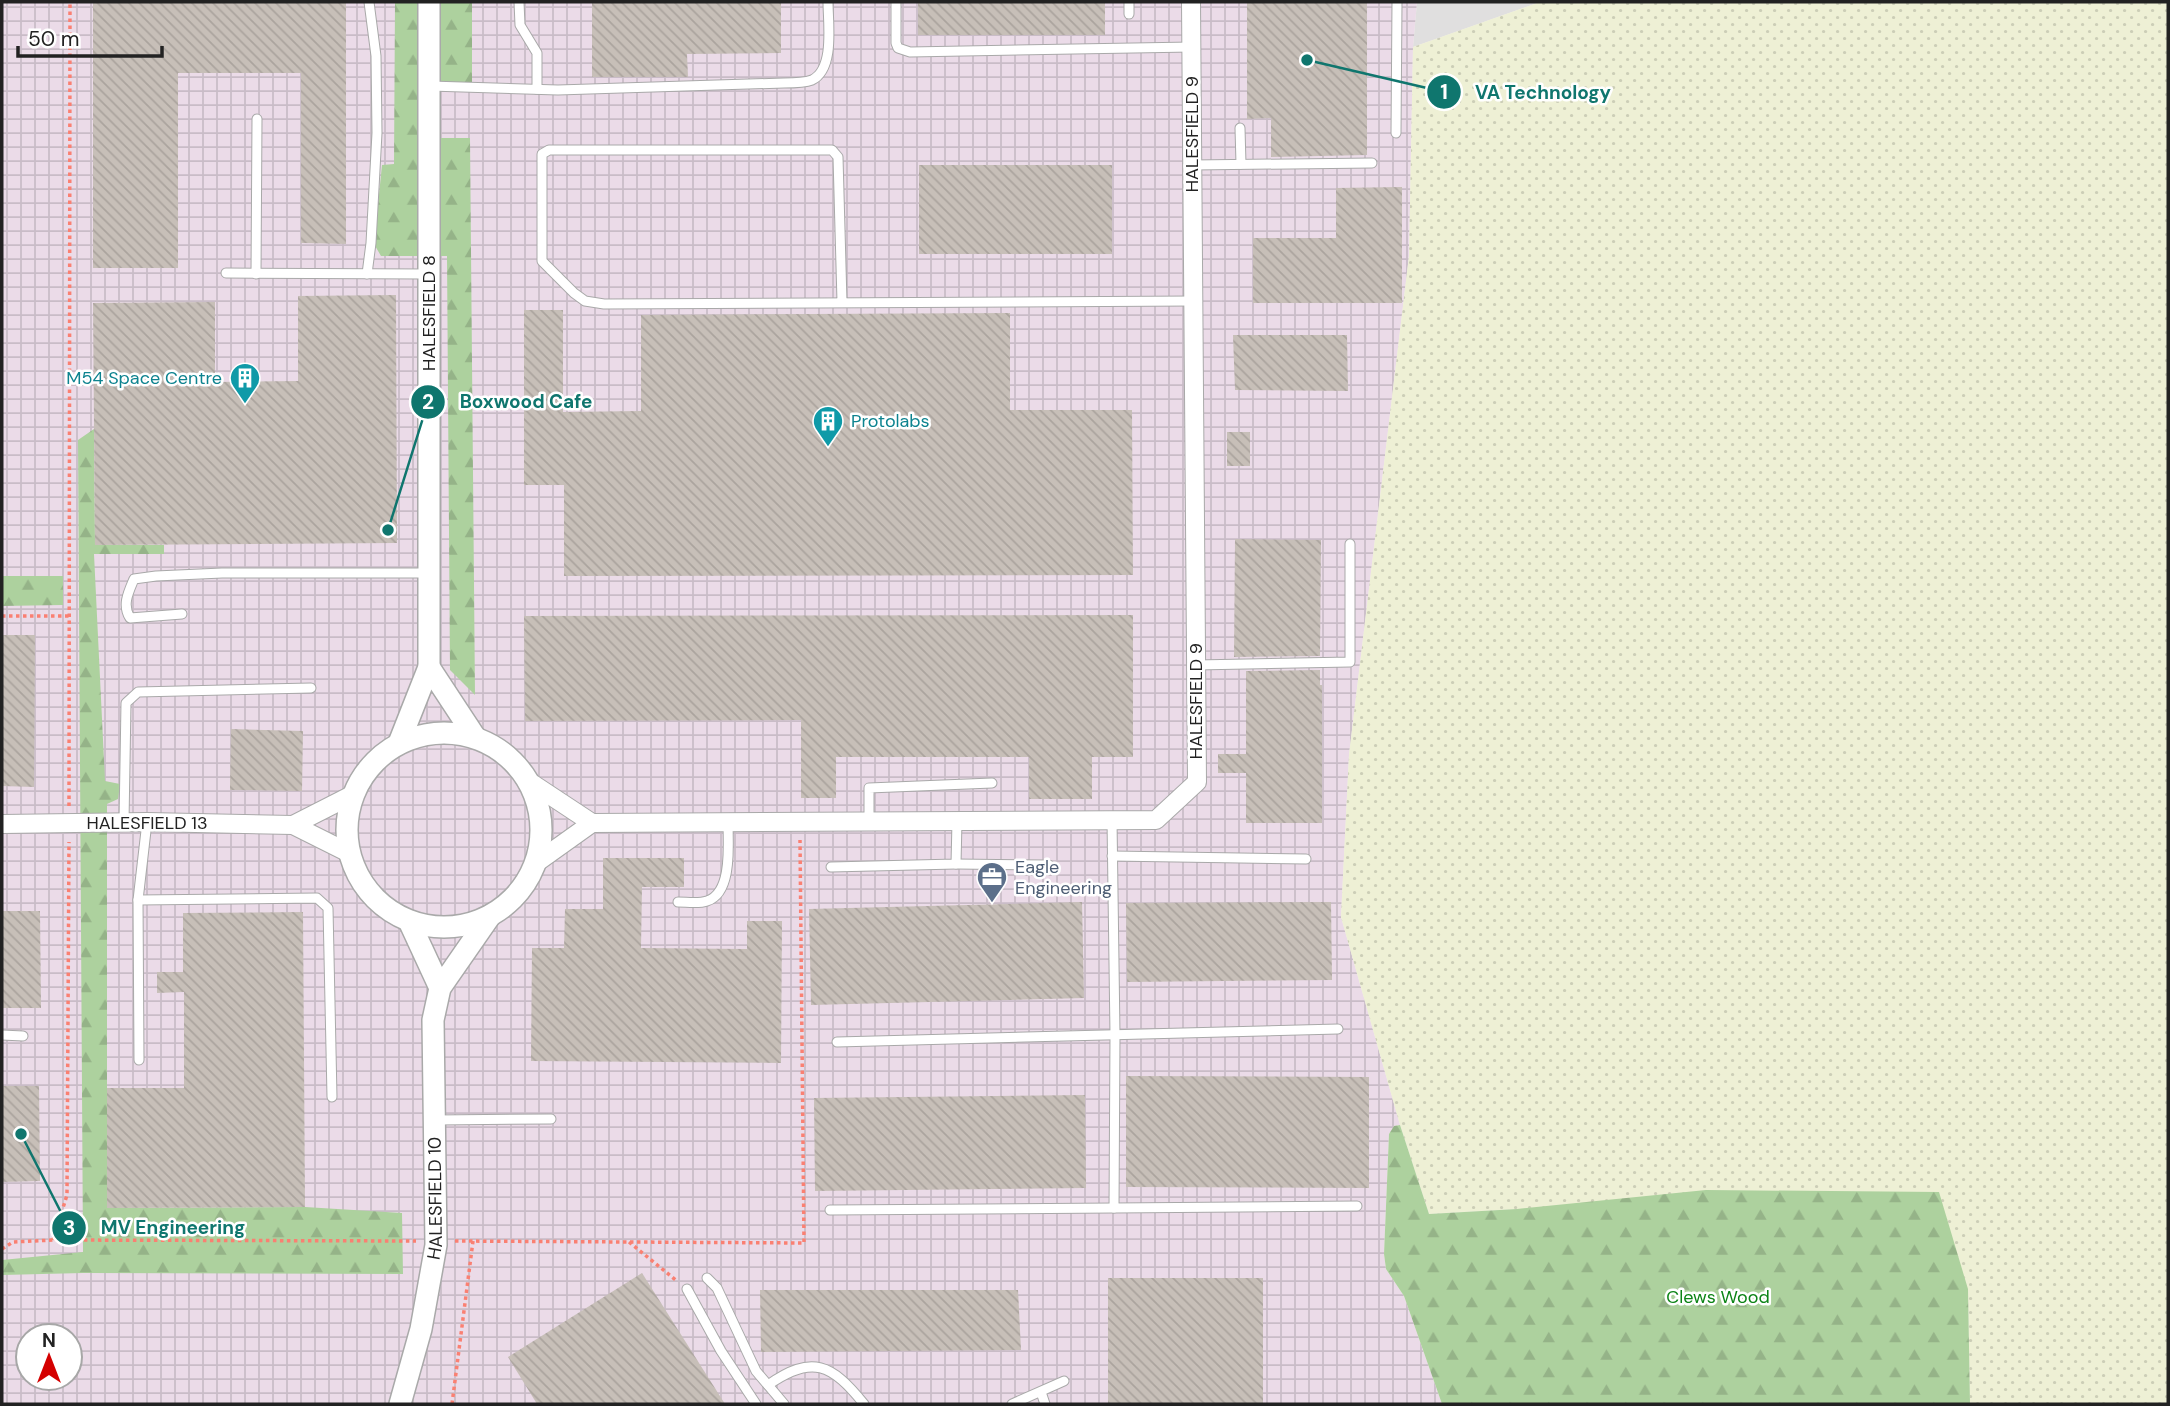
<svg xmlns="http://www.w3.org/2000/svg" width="2170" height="1406" viewBox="0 0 2170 1406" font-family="'DM Sans',sans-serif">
<defs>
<pattern id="industrial-grid" width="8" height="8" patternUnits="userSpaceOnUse" patternTransform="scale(1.75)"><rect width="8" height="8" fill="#ebdbe8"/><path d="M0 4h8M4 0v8" fill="none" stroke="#c9bcc7"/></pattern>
<pattern id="farmland-dots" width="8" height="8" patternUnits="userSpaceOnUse" patternTransform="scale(1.75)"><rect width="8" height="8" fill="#eef0d5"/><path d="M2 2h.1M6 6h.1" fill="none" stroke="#ccceb7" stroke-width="1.8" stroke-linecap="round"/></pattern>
<pattern id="forest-firs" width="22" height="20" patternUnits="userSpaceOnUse" patternTransform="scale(1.75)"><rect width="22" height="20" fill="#add19e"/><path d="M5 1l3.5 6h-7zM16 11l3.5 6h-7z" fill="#95b388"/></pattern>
<pattern id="building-back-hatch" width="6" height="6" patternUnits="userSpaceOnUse" patternTransform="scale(1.75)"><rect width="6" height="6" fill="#c7bfb8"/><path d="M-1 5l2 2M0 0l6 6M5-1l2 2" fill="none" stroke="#aba49e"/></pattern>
</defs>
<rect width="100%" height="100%" fill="#f2efe9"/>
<polygon fill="#e0dfdf" points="1417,2 1540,2 1413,47"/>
<path fill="url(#industrial-grid)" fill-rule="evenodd" d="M2 2H1417L1413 47 1409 256 1349 755 1341 917 1400 1125 1394 1126 1389 1134 1384 1254 1386 1269 1404 1296 1442 1404H2ZM28 1336H70V1378H28Z"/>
<polygon fill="url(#farmland-dots)" points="1540,2 2168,2 2168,1404 1970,1404 1968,1289 1517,1209 1429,1214 1400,1125 1341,917 1349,755 1409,256 1413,47"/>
<g fill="url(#forest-firs)">
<polygon points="395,2 472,2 472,86 437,86 438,138 470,138 475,695 450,670 447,256 381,256 374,244 382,165 394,164"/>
<polygon points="94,429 95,545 164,545 164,554 94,554 105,781 120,784 118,799 107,804 107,1208 305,1207 402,1213 403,1274 83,1273 2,1275 2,1260 83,1252 78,440"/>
<polygon points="2,576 63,576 63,605 2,606"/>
<polygon points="1400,1125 1429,1214 1517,1209 1706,1190 1939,1192 1968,1289 1970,1404 1442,1404 1404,1296 1386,1269 1384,1254 1389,1134 1394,1126"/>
</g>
<g fill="url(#building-back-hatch)">
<polygon points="93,2 346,2 346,244 301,243 301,73 178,73 178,268 93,268"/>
<polygon points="592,2 781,2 781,53 687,54 688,77 592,77"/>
<rect x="918" y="2" width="187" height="33"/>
<polygon points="1247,2 1367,2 1367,155 1271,157 1271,118 1247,119"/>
<rect x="919" y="165" width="193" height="89"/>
<polygon points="1402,187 1402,303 1253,303 1253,238 1336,238 1336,188"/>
<polygon points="396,295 397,543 95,545 93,303 215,302 215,382 298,381 298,296"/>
<polygon points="524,310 563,310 563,412 641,411 641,315 1010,313 1010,410 1132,410 1133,575 564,576 564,485 524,485"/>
<polygon points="1233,335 1347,335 1348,391 1235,390"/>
<rect x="1227" y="432" width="23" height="34"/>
<polygon points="1235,539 1321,540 1320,656 1234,657"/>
<polygon points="1133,615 1133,757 1092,757 1092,799 1029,799 1029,757 836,757 836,798 801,798 801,720 525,721 524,616"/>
<polygon points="2,635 35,635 34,787 2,786"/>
<polygon points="1320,670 1320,685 1322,685 1322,823 1246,823 1246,773 1218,773 1218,754 1246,754 1246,671"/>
<polygon points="231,729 303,731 302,791 230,790"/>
<polygon points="603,858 684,858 684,887 642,887 641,948 747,949 747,921 782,921 781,1063 531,1061 532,948 564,948 565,909 603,909"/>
<polygon points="1082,902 1084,998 811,1005 809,909"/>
<polygon points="1331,902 1332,980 1127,982 1126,903"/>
<polygon points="2,911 40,911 41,1008 2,1008"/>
<polygon points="303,912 305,1207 107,1208 107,1088 184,1088 184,992 157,993 157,972 183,972 183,913"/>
<polygon points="1126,1076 1369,1077 1369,1188 1126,1187"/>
<polygon points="2,1086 39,1086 40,1181 2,1182"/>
<polygon points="1085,1095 1086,1188 815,1191 814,1098"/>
<polygon points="642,1273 725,1404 537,1404 508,1357"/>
<rect x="1108" y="1278" width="155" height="126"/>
<polygon points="760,1290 1018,1290 1021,1350 761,1352"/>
</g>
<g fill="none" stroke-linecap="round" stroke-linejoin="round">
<g stroke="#a9a9a9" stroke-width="11">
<g id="service">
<polyline points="519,2 520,25 537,53 537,89"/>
<polyline points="896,2 896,43 898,48 910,52 1192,47"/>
<polyline points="1129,2 1129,14"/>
<path d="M430 86 558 90 784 83C792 83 804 83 812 80 835 69 828 23 828 2"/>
<polyline points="1240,128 1241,164"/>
<polyline points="1396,133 1397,2"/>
<polyline points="1193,165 1372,163"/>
<polyline points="226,273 427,274"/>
<polyline points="256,274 257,119"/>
<polyline points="367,274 371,243 377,133 376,56 369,2"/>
<polyline points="842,302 838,157 832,150 549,150 542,154 542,261 574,293 585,301 604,304 1194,301"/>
<path d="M182 614 130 618C122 605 128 593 134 579L156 576 222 573H429"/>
<polyline points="1196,665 1350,662 1350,544"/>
<polyline points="1112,820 1115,1035 1114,1208 1357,1206"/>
<polyline points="124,822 126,703 138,692 311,688"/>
<polyline points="869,822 869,788 992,783"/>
<polyline points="1112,856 1306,859"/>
<polyline points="956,864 1049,865"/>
<polyline points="831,867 956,864 957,821"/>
<polyline points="138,900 317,898 328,908 332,1097"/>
<path d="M678 902C687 902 699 904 707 901 733 893 728 843 728 823"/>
<polyline points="2,1035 23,1036"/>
<polyline points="837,1042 1338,1029"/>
<polyline points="139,1060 138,900 147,822"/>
<polyline points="436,1120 551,1119"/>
<polyline points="830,1210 1114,1208"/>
<polyline points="707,1278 717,1288 756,1371 784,1404"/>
<polyline points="687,1289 721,1351 756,1404"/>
<path d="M768 1385C812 1354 832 1364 864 1404"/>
<polyline points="1041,1392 1045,1404"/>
<polyline points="1012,1404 1064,1381"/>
</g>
</g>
<g stroke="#a9a9a9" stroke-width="20">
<g id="minor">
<polyline points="533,784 592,823 1156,820 1197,782 1191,2"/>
<polyline points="2,824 147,822 293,825 349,853"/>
<polyline points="293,825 352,795"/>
<polyline points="536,863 592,823"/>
</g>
</g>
<g stroke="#a9a9a9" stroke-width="24">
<g id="tertiary">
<polyline points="429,667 475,737"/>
<circle cx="444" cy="830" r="97"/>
<polyline points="399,743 429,667 429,2"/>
<polyline points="409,921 440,988"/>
<path id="s1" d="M400 1404 421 1329 436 1245 433 1020 440 988 490 916"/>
</g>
</g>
<g stroke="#fa8072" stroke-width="3.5" stroke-dasharray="3.5 3.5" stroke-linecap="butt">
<polyline points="2,616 70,616"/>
<polyline points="69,806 70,2"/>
<polyline points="53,1240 67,1195 69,842"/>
<polyline points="455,1241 804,1243 800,840"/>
<polyline points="629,1242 677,1281"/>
<polyline points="2,1249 13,1242 53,1240 416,1241"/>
<polyline points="452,1404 473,1241"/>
</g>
<use href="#service" stroke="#fff" stroke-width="9"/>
<use href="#minor" stroke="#fff" stroke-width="18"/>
<use href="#tertiary" stroke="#fff" stroke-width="21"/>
</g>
<defs>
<g id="building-pin" transform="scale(1.575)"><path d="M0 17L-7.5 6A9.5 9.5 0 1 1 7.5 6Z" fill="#0f9aa8" stroke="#fff"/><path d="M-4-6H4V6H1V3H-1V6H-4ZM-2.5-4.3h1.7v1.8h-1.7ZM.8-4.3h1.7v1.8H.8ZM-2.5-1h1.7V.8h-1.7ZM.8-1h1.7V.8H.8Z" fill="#fff"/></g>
<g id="office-pin" transform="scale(1.575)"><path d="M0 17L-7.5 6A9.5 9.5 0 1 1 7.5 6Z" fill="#5c6f8a" stroke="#fff"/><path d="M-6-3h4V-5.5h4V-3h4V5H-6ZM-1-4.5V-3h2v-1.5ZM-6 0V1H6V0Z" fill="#fff"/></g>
</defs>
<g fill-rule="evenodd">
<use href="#building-pin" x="245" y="378"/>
<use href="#building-pin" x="828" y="421"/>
<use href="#office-pin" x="992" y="877"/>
</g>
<g text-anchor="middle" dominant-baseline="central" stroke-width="5" stroke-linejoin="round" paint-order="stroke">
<g font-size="18" fill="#222" stroke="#fff">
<text transform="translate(1192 134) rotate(-90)">HALESFIELD 9</text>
<text transform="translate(429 313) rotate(-90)">HALESFIELD 8</text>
<text transform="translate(1196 701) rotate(-90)">HALESFIELD 9</text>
<text x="147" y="823">HALESFIELD 13</text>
<text stroke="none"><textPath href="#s1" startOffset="210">HALESFIELD 10</textPath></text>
</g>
<g font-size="18" fill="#0d838f" stroke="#fff" text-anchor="end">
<text x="222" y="378">M54 Space Centre</text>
<text x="851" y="421" text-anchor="start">Protolabs</text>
</g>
<g font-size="18" fill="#4e5e75" stroke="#fff" text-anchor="start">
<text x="1015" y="867">Eagle<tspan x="1015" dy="21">Engineering</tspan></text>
</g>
<g font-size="18" fill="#0c8416" stroke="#fff">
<text x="1718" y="1297">Clews Wood</text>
</g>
</g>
<path fill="none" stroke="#0f766e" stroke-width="2.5" d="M1307 60L1444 92M388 530L428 402M21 1134L69 1228"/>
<g fill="#0f766e" stroke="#fff" stroke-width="2.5">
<circle cx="1307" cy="60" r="7"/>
<circle cx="388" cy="530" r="7"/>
<circle cx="21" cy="1134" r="7"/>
<circle cx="1444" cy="92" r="18"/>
<circle cx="428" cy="402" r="18"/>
<circle cx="69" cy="1228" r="18"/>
</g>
<g font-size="21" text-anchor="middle" font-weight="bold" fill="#fff">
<text x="1444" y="99">1</text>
<text x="428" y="409">2</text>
<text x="69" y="1235">3</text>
</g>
<g font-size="19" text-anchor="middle" font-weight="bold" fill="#0f766e" stroke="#fff" stroke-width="5" stroke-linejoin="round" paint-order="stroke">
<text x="1543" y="99">VA Technology</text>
<text x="526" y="408">Boxwood Cafe</text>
<text x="173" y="1234">MV Engineering</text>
</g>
<rect width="2170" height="1406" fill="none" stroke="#222222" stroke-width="7"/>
<g transform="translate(49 1357)"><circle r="33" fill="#ffffff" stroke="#a7a7a7" stroke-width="2"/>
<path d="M0-5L12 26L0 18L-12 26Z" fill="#d40000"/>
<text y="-10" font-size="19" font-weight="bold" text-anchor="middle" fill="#222222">N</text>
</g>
<path d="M18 46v10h144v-10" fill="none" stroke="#222222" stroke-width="3.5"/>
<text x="28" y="46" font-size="21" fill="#222222" stroke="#ffffff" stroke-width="5" paint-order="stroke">50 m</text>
</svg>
